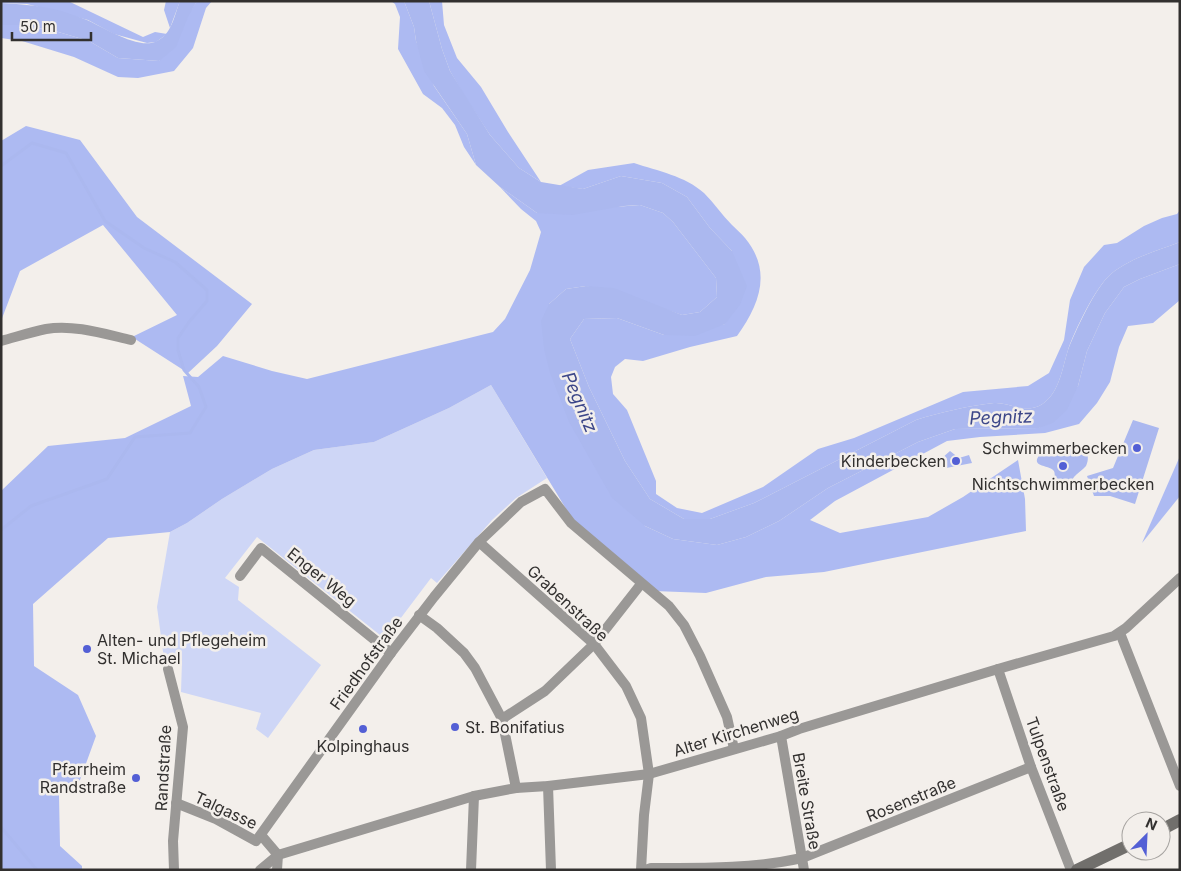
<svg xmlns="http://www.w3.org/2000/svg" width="1181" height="871" viewBox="0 0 1181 871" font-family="Inter,sans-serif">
<rect width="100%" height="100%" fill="#f3efeb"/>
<polygon fill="#ced6f6" points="491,385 547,478 516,498 492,520 437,583 431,578 385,639 257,537 225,578 239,587 238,600 321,665 268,738 256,729 261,713 181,692 182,661 164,659 157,607 170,532 187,523 222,499 272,469 314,450 374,442 449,408"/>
<g fill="#adbaf2">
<polygon points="1,1 68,1 143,37 155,32 167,34 156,42 147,43 114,34 88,20 27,4 1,3"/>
<polygon points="166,1 180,1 170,28 164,10"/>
<polygon points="197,1 212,1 206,8 193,48 174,71 138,78 118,77 74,57 22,41 1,38 1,25 20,25 55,31 89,41 118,58 159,61"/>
<polygon points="391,1 404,1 414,27 416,41 434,86 467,134 476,165 464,147 455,125 442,108 423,94 398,49 400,17 395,4"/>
<polygon points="429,1 442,1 444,25 457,58 481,87 508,132 541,182 519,168 490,135 464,95 450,71 442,49"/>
<polygon points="26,126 80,140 137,217 252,304 217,346 188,373 132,337 177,315 103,225 20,271 1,321 1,141"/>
<path d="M634 163C658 171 685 176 704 193 714 203 722 215 732 225 736 229 741 233 745 238 773 272 759 305 737 336L690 347 643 361 625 359 615 367 611 377 613 394 627 410 656 481V494L677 508 702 513 763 487 818 449 854 438 963 392 1028 386 1049 373 1064 340 1070 300 1084 267 1104 245 1117 243 1144 226 1162 218 1177 214 1180 210V242C1157 251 1130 258 1111 274 1096 286 1074 332 1068 350 1062 369 1059 396 1039 406 1024 413 1008 402 994 403 968 406 941 412 916 420L754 503 710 519H684L650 499 625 461 589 387 570 339 584 319 617 318 664 335 725 324 732 251 710 228 687 197 662 183 621 176 583 189 559 186 588 170Z"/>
<polygon points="500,187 537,213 640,205 663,213 673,222 716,278 717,297 700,312 682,315 656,306 586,286 566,289 549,304 645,526 673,539 717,545 746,537 779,521 828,488 918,442 955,429 1039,428 1078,386 1087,351 1105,313 1124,287 1140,279 1180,264 1180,300 1153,323 1128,326 1119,347 1110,382 1097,403 1079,424 1045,433 980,437 947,441 835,501 810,520 840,533 928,517 963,497 1018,460 1025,499 1026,531 824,572 766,577 706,593 654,591 574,522 491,385 449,408 374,442 314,450 272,469 222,499 187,523 170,532 108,538 33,604 34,666 78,695 96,736 80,780 59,795 60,846 82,866 82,870 1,870 1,491 48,446 125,438 191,406 183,376 198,377 223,356 272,371 307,379 493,332 505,319 530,270 541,232 536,221 521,209"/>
<polygon points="1180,456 1180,496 1142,543"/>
</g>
<g fill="#abb8ef">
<path d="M180 1H197L188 17 176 47 159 61 118 58 89 41 55 31 20 25H1V3C22 4 42 6 62 11 70 14 79 17 87 20 103 27 137 49 155 42 172 35 174 16 180 1Z"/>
<path d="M404 1H429L442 49 450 71 490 135 519 168 541 182 583 189 621 176 662 183 687 197 710 228 732 251 747 286 740 305 725 324 695 336 664 335 617 318 584 319 570 339 589 387 625 461 650 499 684 519H710L754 503 916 420C941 412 968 406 994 403 1008 402 1024 413 1039 406 1059 396 1062 369 1068 350 1075 332 1096 286 1111 274 1130 258 1157 251 1180 242V264L1140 279 1124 287 1105 313 1087 351 1078 386 1067 410 1053 423 1039 428 955 429 918 442 828 488 779 521 746 537 717 545 673 539 645 526 612 498 569 422 550 373 544 349 541 321 549 304 566 289 586 286 614 288 682 315 700 312 717 297 716 278 673 222 663 213 640 205 624 206 573 215 537 213 500 187 476 165 467 134 424 71 416 41 414 27Z"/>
<polygon points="1133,420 1159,428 1135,504 1110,496 1094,496 1087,476 1113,468"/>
<path d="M1072 442C1083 444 1092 454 1086 466 1083 470 1077 473 1074 477 1070 483 1070 490 1061 491L1054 487C1053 482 1056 475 1054 471 1049 464 1026 468 1043 451L1054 450Z"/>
<polygon points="950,451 959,458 969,455 972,463 941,469 942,458"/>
</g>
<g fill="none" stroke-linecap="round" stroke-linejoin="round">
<g stroke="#abb8ef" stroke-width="3">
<polyline points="1,166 32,143 66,153 105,221 144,248 175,262 207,290 207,301 189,322 178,338 178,350 184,370 199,387 206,407 190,433 135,437 107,479 31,506 1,530"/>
<polyline points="1,827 37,870"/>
</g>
<g stroke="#9a9896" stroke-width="10">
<path d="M1 341C16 337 31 332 46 329 73 324 105 334 131 340"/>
<polyline points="479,542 594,644 626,686 641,718 649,774 644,815 641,870"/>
<polyline points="240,576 261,548 391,653"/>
<polyline points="419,615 437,628 464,653 475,668 502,719 516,788"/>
<polyline points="1120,633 1180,786"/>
<polyline points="168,669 183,727 173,841 174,870"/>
<polyline points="998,669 1031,767 1071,870"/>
<polyline points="502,719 545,691 594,644 641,584"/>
<polyline points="781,736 804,870"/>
<polyline points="548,786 551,870"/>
<polyline points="176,803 216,819 256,841 391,653 434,597 479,542 521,502 545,489 571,523 669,606 684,625 700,656 727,717 734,749"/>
<polyline points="261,835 278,855"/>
<polyline points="260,870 278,855 474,796 516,788 548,786 649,774 781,736 799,729 998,669 1114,636 1126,628 1180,578"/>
<polyline points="277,870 278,855"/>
<polyline points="471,870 474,796"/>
<path d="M645 870 651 868C701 868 752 869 802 858L1031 767"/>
</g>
<g stroke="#716f6c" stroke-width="12">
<polyline points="1161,830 1180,820"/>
<polyline points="1077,870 1131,844"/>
</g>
</g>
<g fill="#535fd5" stroke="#f3efeb" stroke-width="2">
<circle cx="1137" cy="448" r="5"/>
<circle cx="956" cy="461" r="5"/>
<circle cx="1063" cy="466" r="5"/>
<circle cx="87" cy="649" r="5"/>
<circle cx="455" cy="727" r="5"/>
<circle cx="363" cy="729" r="5"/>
<circle cx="136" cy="778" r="5"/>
</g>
<g text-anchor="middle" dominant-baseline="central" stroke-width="5" stroke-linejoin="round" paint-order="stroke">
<g font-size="16" fill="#32302f" stroke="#f3efeb" text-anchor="end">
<text x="1127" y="448">Schwimmerbecken</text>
<text x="946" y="461">Kinderbecken</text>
<text x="1063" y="484" text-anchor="middle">Nichtschwimmerbecken</text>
<text x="97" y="640" text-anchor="start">Alten- und Pflegeheim<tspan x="97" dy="18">St. Michael</tspan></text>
<text x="465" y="727" text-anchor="start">St. Bonifatius</text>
<text x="363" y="746" text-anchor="middle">Kolpinghaus</text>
<text x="126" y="769">Pfarrheim<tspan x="126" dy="18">Randstraße</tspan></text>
</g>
<g font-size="16" fill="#32302f" stroke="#f3efeb">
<text transform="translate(322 577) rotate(39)">Enger Weg</text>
<text transform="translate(568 603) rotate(43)">Grabenstraße</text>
<text transform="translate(366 663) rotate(-54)">Friedhofstraße</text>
<text transform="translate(736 732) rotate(-17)">Alter Kirchenweg</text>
<text transform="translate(1048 764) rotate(70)">Tulpenstraße</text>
<text transform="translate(163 768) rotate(-87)">Randstraße</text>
<text transform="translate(911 799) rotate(-22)">Rosenstraße</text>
<text transform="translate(807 801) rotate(80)">Breite Straße</text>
<text transform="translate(226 810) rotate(25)">Talgasse</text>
</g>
<g font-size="18" font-style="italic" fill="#3d4789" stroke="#f3efeb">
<text transform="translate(580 402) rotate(67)">Pegnitz</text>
<text transform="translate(1001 417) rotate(-2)">Pegnitz</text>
</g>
</g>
<rect width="1181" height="871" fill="none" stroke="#32302f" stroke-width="5"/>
<g transform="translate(1146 836) rotate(24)"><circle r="24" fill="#f3efeb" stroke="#a6a3a0"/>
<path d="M0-4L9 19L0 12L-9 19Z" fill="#535fd5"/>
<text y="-8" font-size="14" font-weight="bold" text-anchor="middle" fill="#32302f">N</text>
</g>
<path d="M12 32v8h79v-8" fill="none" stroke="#32302f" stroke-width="2.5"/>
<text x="20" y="32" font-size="15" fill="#32302f" stroke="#f3efeb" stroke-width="4" paint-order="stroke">50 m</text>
</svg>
